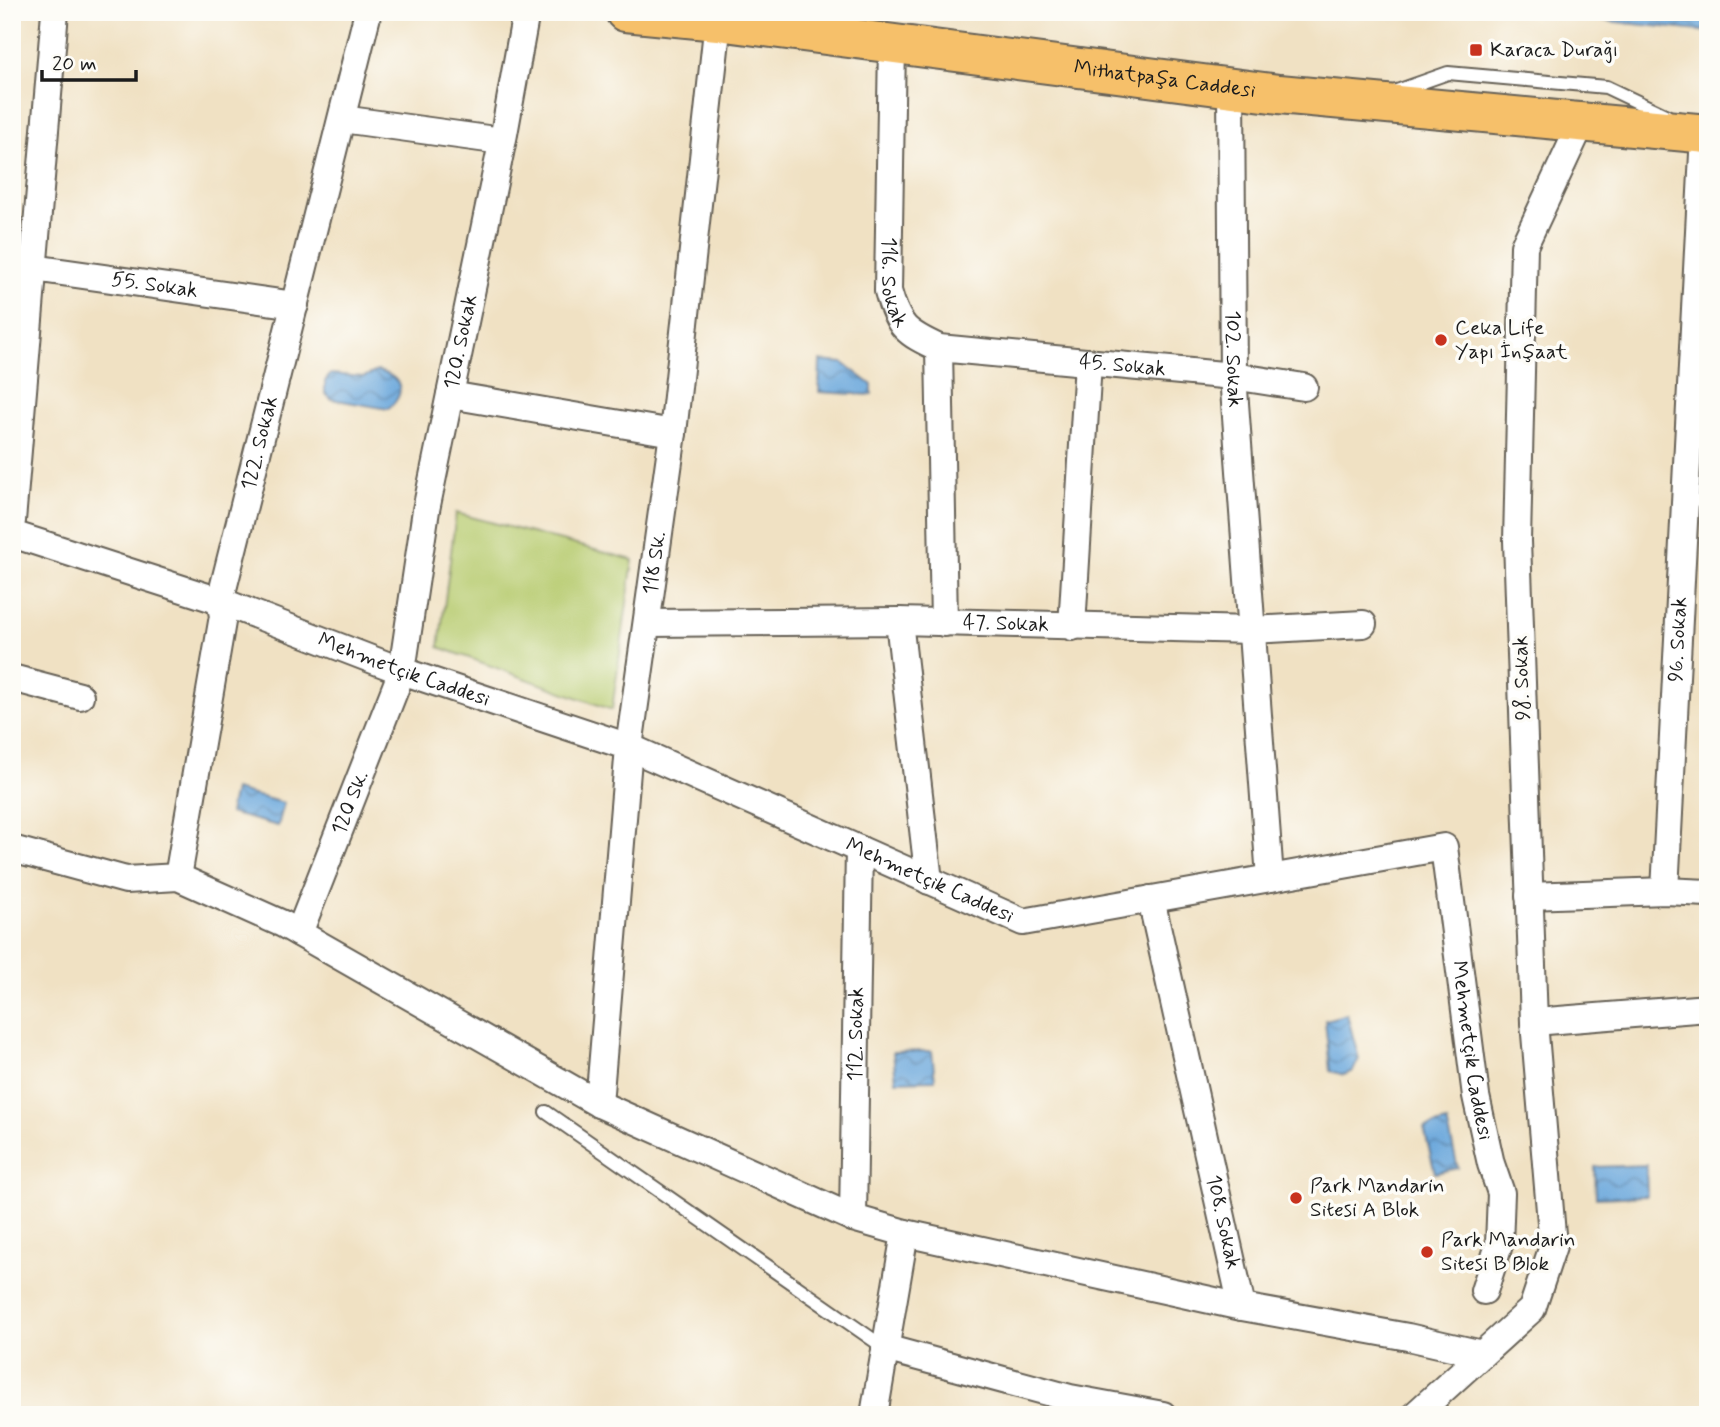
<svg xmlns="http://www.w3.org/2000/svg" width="1720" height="1427" viewBox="0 0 1720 1427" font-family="Mynerve,sans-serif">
<defs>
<pattern id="water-waves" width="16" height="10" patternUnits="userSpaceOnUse" patternTransform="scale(1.75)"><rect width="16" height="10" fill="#6ba7dc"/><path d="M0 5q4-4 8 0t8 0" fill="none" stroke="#5787b2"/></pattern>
</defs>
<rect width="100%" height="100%" fill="#fdfcf7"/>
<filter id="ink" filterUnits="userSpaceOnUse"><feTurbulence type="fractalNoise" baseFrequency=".0143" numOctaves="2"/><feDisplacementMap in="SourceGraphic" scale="14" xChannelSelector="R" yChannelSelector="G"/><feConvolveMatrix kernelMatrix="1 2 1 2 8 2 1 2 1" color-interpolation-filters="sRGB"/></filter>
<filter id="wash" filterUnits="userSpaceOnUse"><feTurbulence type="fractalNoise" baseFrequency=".00686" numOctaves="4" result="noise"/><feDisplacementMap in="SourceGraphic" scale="28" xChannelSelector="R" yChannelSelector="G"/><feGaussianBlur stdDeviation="1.57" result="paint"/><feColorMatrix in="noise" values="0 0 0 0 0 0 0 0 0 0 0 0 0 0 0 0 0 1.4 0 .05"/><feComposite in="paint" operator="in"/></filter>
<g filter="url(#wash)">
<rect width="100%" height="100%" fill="#f0e1c3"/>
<polygon fill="#b6ca6d" stroke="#697344" stroke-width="2" points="456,513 633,560 612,710 439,647"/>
<g fill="url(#water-waves)" stroke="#44627c" stroke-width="2">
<polygon points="1524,12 1708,12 1708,32"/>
<polygon points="820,361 843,363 872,385 872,395 819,392"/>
<path d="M377 371C401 376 408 392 388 409L331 399 325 393V381L331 374 364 377Z"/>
<polygon points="234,790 284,803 278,826 229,813"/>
<polygon points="1347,1014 1359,1059 1353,1071 1344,1075 1330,1071 1325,1020"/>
<polygon points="932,1051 935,1080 896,1081 893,1052"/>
<polygon points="1447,1122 1458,1168 1435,1173 1424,1128"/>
<polygon points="1646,1165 1647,1196 1596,1198 1595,1167"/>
</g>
</g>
<g filter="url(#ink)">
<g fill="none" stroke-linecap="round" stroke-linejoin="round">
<g stroke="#666156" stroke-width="16">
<g id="service">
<polyline points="1394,92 1448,73 1606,87 1667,116"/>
<polyline points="546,1112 885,1348"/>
</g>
</g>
<g stroke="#666156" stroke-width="30">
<g id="minor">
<path id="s1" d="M892 43 888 291C898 327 906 333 939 348L1233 376 1304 387"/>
<path id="s2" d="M1231 88 1233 376 1270 878"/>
<polyline points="342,119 502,141"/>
<path id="s3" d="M12 265 295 305"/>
<polyline points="939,348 944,623"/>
<polyline points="450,395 673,433"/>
<polyline points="12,521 55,12"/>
<path id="s4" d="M12 534 220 601 402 671 629 747 1023 922 1444 847 1476 1096 1491 1164 1501 1193 1499 1245 1484 1291"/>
<polyline points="899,621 929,881"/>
<path id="s5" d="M647 623 899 621 1251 630 1363 624"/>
<polyline points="1072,627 1088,362"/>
<polyline points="12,678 80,696"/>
<polyline points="12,849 126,880 178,877 283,924 599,1104 853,1218 905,1233 1242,1307 1408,1337 1482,1354"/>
<path id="s6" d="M178 877 223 616 220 601 368 12"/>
<path id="s7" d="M1665 891 1704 134"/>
<polyline points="1529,896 1665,891 1708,893"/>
<path id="s8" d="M1151 899 1242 1307"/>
<path id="s9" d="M299 933 402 671 426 510 504 134 526 12"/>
<polyline points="1534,1022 1708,1008"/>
<path id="s10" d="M599 1104 629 747 673 433 718 21"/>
<path id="s11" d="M853 1218 859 849"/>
<polyline points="885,1348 1070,1398 1163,1415"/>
<polyline points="874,1415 905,1233"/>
<polyline points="1415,1415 1532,1309 1553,1246 1534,1022 1517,541 1524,246 1582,122"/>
</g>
</g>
<g stroke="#666156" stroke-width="42">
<g id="primary">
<path id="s12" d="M625 12 718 21 1279 94 1708 134"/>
</g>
</g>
<use href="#service" stroke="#fff" stroke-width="12"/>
<use href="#minor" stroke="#fff" stroke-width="26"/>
<use href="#primary" stroke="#f6c06b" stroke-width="38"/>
</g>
</g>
<g fill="#c8321e" stroke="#fdfcf7" stroke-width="2.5">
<rect x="1469" y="43" width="14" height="14" rx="3.5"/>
<circle cx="1441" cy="340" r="7"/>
<circle cx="1296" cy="1198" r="7"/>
<circle cx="1427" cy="1252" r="7"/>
</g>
<g text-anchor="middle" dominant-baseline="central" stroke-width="7" stroke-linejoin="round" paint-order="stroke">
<g font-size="21" fill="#1c1c1c" stroke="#fdfcf7" text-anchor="start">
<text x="1490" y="50">Karaca Durağı</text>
<text x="1455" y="328">Ceka Life<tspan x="1455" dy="24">Yapı İnşaat</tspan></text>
<text x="1310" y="1186">Park Mandarin<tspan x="1310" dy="24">Sitesi A Blok</tspan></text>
<text x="1441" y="1240">Park Mandarin<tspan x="1441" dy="24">Sitesi B Blok</tspan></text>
</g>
<g font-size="21" fill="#1c1c1c" stroke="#fdfcf7">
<text stroke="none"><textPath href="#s12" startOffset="544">Mithatpaşa Caddesi</textPath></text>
<text stroke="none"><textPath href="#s1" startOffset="240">116. Sokak</textPath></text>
<text stroke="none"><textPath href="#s3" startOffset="144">55. Sokak</textPath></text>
<text stroke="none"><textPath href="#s9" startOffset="616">120. Sokak</textPath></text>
<text stroke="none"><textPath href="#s2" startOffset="271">102. Sokak</textPath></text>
<text stroke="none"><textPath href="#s1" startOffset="513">45. Sokak</textPath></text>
<text stroke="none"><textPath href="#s6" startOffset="443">122. Sokak</textPath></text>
<text stroke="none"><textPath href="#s10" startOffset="544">118 Sk.</textPath></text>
<text stroke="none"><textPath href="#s5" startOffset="359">47. Sokak</textPath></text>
<text stroke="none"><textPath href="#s7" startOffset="252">96. Sokak</textPath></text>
<text stroke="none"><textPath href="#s4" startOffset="415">Mehmetçik Caddesi</textPath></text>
<text transform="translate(1522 678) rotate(-92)">98. Sokak</text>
<text stroke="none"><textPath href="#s9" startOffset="140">120 Sk.</textPath></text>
<text stroke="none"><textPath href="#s4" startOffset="982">Mehmetçik Caddesi</textPath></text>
<text stroke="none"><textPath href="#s11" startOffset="184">112. Sokak</textPath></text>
<text stroke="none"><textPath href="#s4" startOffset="1717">Mehmetçik Caddesi</textPath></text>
<text stroke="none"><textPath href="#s8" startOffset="331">108. Sokak</textPath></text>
</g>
</g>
<rect width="1720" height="1427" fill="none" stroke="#fdfcf7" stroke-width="42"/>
<path d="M42 70v10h94v-10" fill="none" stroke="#1c1c1c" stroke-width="3.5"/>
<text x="52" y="70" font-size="21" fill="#1c1c1c" stroke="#fdfcf7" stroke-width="5" paint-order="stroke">20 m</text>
</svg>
